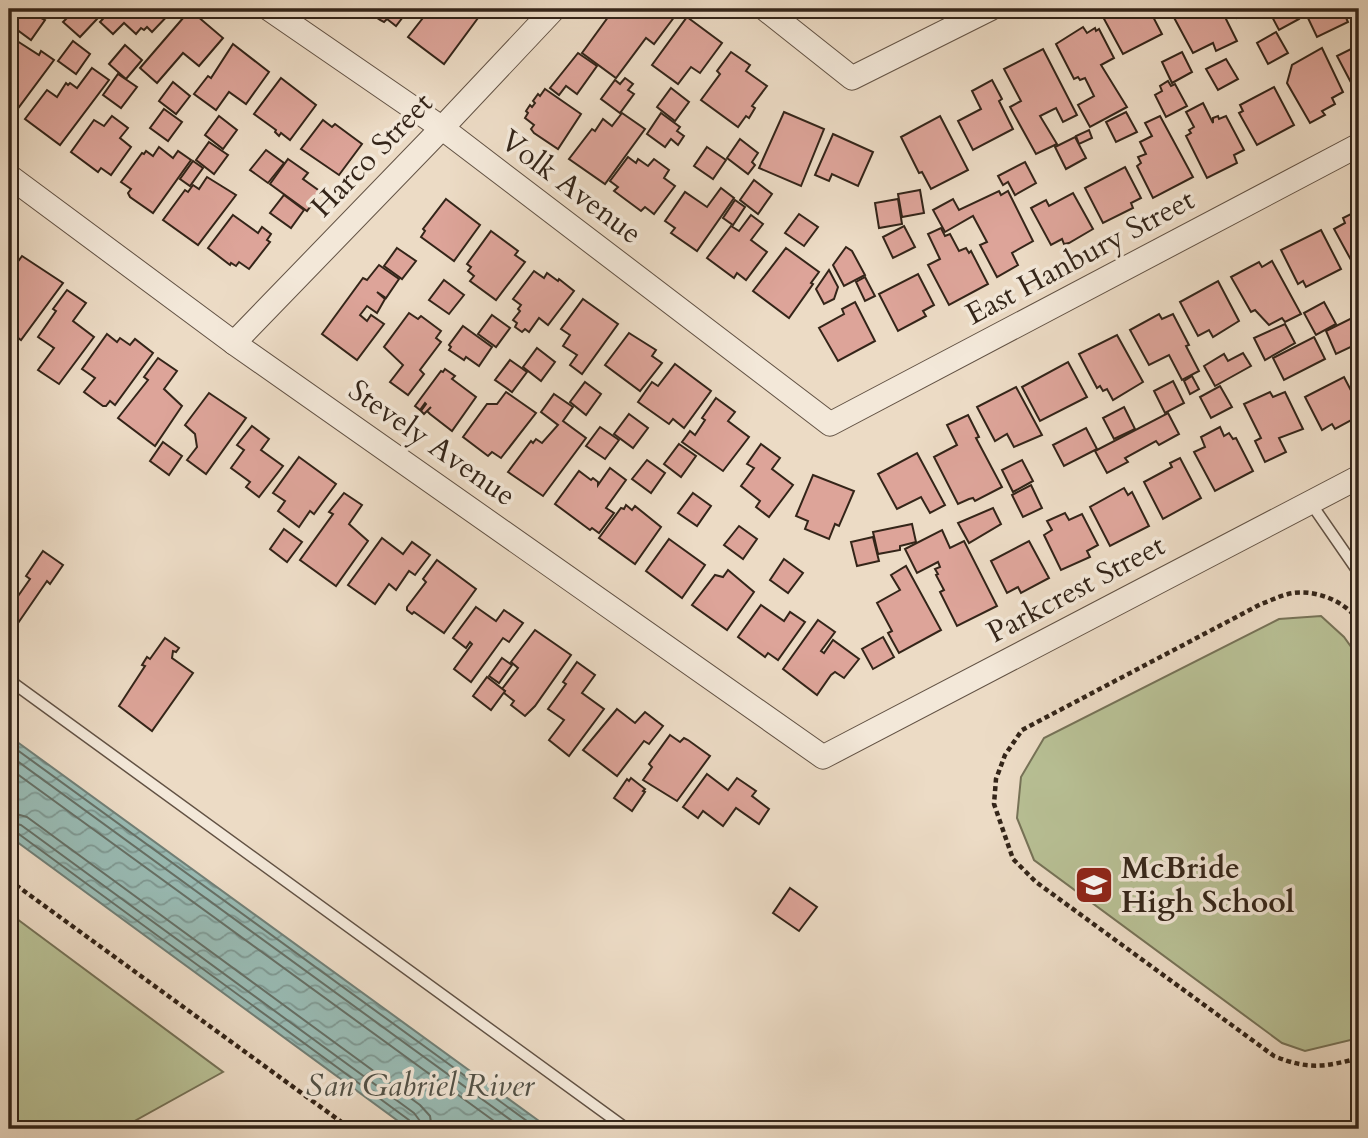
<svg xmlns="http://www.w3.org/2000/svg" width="1368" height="1138" viewBox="0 0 1368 1138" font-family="Cardo,serif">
<defs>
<pattern id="water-waves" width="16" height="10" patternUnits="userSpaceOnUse" patternTransform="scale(1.75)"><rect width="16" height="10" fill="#99bbb4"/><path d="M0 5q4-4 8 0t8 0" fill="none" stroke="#7e9892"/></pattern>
</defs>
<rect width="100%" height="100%" fill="#ecdbc5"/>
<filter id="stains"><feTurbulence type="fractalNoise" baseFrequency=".00286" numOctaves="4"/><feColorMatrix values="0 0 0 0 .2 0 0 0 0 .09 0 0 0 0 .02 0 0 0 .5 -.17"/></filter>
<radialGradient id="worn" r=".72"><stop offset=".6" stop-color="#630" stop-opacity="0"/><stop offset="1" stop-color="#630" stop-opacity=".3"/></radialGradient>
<g fill="#b8c095" stroke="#767257" stroke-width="2">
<polygon points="1321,616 1344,637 1359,658 1359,1038 1305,1051 1282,1043 1034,860 1017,818 1021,777 1044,738 1279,619"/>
<polygon points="9,913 223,1072 120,1129 9,1129"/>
</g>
<polygon fill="url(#water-waves)" stroke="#717f76" stroke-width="2" points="9,736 550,1129 409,1129 9,836"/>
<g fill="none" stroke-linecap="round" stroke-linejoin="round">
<g stroke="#667066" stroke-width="2">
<polyline points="9,744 538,1129"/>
<polyline points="9,755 523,1129"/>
<polyline points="9,768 505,1129"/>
<polyline points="9,812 27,817 420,1105 430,1116 432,1129"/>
<polyline points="9,822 21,825 414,1113 420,1121 421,1129"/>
<polyline points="9,831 16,832 409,1120 412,1129"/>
</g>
</g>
<g fill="#dda499" stroke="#342519" stroke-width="2">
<polygon points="25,9 45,20 31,40 12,26"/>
<polygon points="76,9 86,9 97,19 80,37 63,22"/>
<polygon points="112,9 174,9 152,32 147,27 144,30 141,28 136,34 124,23 113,34 100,22"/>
<polygon points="364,9 409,9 396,26 387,19 384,22 380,20"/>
<polygon points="430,9 466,9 478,18 444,64 408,37"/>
<polygon points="614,9 666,9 675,16 654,44 646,38 616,78 582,53"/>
<polygon points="855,9 876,9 860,17"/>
<polygon points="1120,9 1149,9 1162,34 1123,54 1103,17"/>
<polygon points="1165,9 1221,9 1237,41 1216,51 1213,43 1193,53 1171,12 1168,13"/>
<polygon points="1232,9 1254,9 1237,18"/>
<polygon points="1268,9 1294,9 1299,19 1279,30"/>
<polygon points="1322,9 1342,9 1348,22 1317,37 1307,16"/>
<polygon points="190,10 223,38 199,66 183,53 157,83 140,68"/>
<polygon points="687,17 722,43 700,73 691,67 678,84 652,65"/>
<polygon points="1083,27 1087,33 1095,28 1096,31 1099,29 1114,58 1101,65 1127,107 1090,127 1078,105 1094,96 1085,78 1080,80 1078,77 1074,79 1056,44"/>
<polygon points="1276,32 1288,53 1268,64 1257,43"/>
<polygon points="14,39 39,55 41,51 54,60 19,107 9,100 9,47"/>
<polygon points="73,41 90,54 76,74 58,61"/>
<polygon points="233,44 269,72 246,104 229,92 216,110 194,94 208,76 211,78"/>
<polygon points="125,45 142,60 126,79 109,64"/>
<polygon points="1359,45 1359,90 1356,92 1337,56"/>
<polygon points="1322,48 1343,92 1332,98 1335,104 1322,111 1325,115 1310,123 1287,83 1292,65"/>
<polygon points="1043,49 1077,115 1063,122 1056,108 1040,116 1057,144 1036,154 1010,107 1021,101 1004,69"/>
<polygon points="731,52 750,65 746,71 767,86 752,106 755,108 749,118 746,116 738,127 701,100 720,74 717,71"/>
<polygon points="1182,52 1192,72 1172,83 1162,62"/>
<polygon points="578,53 597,66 577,94 566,86 559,95 550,88"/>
<polygon points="1226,59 1238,79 1218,90 1206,69"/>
<polygon points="92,68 109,80 60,145 25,119 47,90 57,97 66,83 68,85 70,83 77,88"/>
<polygon points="118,74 137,87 121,108 103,95"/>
<polygon points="281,78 316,105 290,140 281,133 279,136 275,132 276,130 254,114"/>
<polygon points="625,78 633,84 628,90 634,94 620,113 601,99 615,80 620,84"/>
<polygon points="992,80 1002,99 999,101 1013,129 973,150 958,121 981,109 972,91"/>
<polygon points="1168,81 1171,86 1175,84 1187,106 1166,117 1155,95 1162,91 1160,86"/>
<polygon points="173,82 190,96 176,114 159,101"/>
<polygon points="1274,87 1294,125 1257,145 1239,113 1243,111 1240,105"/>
<polygon points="671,88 689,102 675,121 657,107"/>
<polygon points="545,89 581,114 558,149 534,133 531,129 534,125 525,118 528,113 526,111 530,105 532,107 535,103 533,101 538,94 540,96"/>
<polygon points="1203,103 1213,123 1213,118 1218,116 1219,119 1226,116 1244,150 1234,155 1237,163 1207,178 1186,136 1191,133 1189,130 1194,127 1186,112"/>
<polygon points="164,109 182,122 168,141 150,128"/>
<polygon points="784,112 824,129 801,186 759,168"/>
<polygon points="1126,112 1137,132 1116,142 1106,122"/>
<polygon points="622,113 645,129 605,184 569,159 592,129 595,131 603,119 612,126"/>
<polygon points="661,113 680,127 677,131 684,136 678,145 671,139 665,147 647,134"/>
<polygon points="112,116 128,128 120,138 131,147 111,175 101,168 98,172 71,152 94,120 104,126"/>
<polygon points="219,116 237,130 223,149 205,135"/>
<polygon points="940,116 968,170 931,189 922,172 919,173 901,137"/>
<polygon points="1160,116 1193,177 1153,198 1137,166 1141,163 1138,157 1146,154 1140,142 1152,136 1145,123"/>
<polygon points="323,120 332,127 335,124 362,144 339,175 301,149"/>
<polygon points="1089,130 1092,138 1079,144 1076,136"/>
<polygon points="833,134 873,152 858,186 832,174 829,181 815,175"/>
<polygon points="1075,137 1086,158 1066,169 1055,147"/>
<polygon points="740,139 758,153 752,162 755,165 748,174 727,158"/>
<polygon points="209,142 228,155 214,174 196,160"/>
<polygon points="159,147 173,158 178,151 191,160 153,213 130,197 128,193 131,189 121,182 142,153 144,154 146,151 153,156"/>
<polygon points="707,147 726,160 713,179 694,166"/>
<polygon points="266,150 284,163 268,183 250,170"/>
<polygon points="628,157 636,163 638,159 648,166 654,159 669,170 664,178 675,186 654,214 645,207 641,211 614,191 618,187 610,181"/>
<polygon points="288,159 308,173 303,179 321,192 307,211 270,184"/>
<polygon points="193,161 203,168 190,186 180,179"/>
<polygon points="1025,162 1036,183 1015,195 1008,182 1003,185 998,176"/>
<polygon points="1125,167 1141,198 1131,203 1133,208 1103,223 1085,188"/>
<polygon points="207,177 236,195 198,245 163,220 185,190 188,192 193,185 199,189"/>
<polygon points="754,180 772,194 758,214 740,200"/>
<polygon points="721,188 734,198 697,251 671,233 675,228 665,221 685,192 707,207"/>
<polygon points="920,190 924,213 902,217 898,194"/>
<polygon points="999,191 1001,195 1008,191 1033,241 1012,253 1018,265 997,277 980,245 987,242 973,216 945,232 933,210 953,199 959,210"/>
<polygon points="1073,193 1093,229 1069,243 1064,244 1062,239 1051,245 1031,208 1046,200 1049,206"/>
<polygon points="284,195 304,210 291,228 270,213"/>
<polygon points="446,199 480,225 454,261 421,237 425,231 423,229"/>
<polygon points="898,199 902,224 879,228 875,203"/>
<polygon points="735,200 745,207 733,225 723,218"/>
<polygon points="1359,210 1359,256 1351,260 1334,229 1345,223 1343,218"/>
<polygon points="799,214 818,227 804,246 785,233"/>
<polygon points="233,215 258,233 262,227 271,234 267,240 270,242 249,269 239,262 236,266 231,263 230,265 208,248"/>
<polygon points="751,215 763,224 751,240 767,252 746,280 737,273 734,278 707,258 731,226 739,231"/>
<polygon points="904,226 915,247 893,258 883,237"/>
<polygon points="941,228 945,236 950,234 959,251 966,248 969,253 971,251 988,284 949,305 928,265 940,259 928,234"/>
<polygon points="1321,230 1341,269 1306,287 1303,281 1298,284 1281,250"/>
<polygon points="491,231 518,251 515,255 525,262 496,300 470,281 474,276 468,271 471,267 467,264"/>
<polygon points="846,247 852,251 865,275 844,286 833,265"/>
<polygon points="397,248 416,261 402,279 384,266"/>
<polygon points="786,248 819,272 811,283 813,284 789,318 753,291"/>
<polygon points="22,256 63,283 21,340 9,331 9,274"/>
<polygon points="1272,261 1301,314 1285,322 1282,318 1269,325 1255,310 1251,312 1231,277 1259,262 1262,267"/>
<polygon points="379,265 399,279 386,298 377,292 385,299 377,313 367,306 360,315 367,321 371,315 384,324 357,360 322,334 363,278 367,280"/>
<polygon points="829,270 838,287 834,299 824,304 816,289"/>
<polygon points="534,271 544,278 547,273 558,281 559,279 574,291 548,325 539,318 529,332 525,329 522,332 515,327 517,323 513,320 520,311 518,309 521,305 513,299"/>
<polygon points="918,274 934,305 923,311 926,316 898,331 879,294"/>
<polygon points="865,277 875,296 865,301 856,282"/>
<polygon points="444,280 464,295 449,314 429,300"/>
<polygon points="1218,281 1239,321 1213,337 1209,330 1198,336 1180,302"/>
<polygon points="67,290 86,303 73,321 94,337 59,384 38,370 54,348 38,337 56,311 53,309"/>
<polygon points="583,299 618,324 582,374 570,365 577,355 563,346 570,335 561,329"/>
<polygon points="855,302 875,341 838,361 819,328 844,314 842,309"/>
<polygon points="1324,302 1336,324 1316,335 1304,313"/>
<polygon points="409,313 418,319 421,316 441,331 436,338 441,342 420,370 424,374 408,395 390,382 403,365 384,347"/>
<polygon points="1159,314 1162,319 1173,314 1189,345 1186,346 1199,371 1182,380 1169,355 1149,365 1130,330"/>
<polygon points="492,315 510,328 496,347 478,334"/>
<polygon points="1358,315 1359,339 1356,341 1357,344 1336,354 1326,331"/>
<polygon points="1285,324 1295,343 1265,360 1254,338"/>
<polygon points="463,326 492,347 479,366 466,357 464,360 449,350 451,347 449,345"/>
<polygon points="629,333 656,350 652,356 662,363 640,391 605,365"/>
<polygon points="107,334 117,342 120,338 130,345 135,339 153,353 115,405 110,401 106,406 103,406 84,392 95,378 82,369"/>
<polygon points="1117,335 1143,382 1113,400 1107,389 1103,391 1100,386 1097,388 1079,354"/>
<polygon points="1314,337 1325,359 1284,380 1273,358"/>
<polygon points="537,348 555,362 541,381 523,367"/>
<polygon points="1243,353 1251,366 1215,386 1204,366 1224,354 1228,361"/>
<polygon points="158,358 177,371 164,389 182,406 155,446 118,418 148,380 144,377"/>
<polygon points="510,360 527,372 512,392 495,380"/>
<polygon points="1068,362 1087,397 1040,421 1022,387"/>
<polygon points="675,364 711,391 684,428 673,419 669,424 638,402 652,382 658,386"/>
<polygon points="445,369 455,376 452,379 476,397 452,431 430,414 427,411 431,407 424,414 421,411 426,404 425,403 420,410 415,406 441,371 443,372"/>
<polygon points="1192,376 1199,389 1190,394 1184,381"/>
<polygon points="1344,377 1359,406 1359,416 1335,429 1332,424 1322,430 1305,397"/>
<polygon points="1173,381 1184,403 1165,413 1154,391"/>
<polygon points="585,382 601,394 586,415 570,402"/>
<polygon points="1220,386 1232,407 1211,418 1200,397"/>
<polygon points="1016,387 1042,435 1014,447 1007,434 995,441 977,407"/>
<polygon points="506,392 536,413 501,458 492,452 488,456 463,437 487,404 497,404"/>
<polygon points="1270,392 1273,397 1285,392 1303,429 1279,438 1286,452 1265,462 1255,441 1261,438 1244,404"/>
<polygon points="209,393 246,418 206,474 187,460 197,447 195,434 185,425"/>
<polygon points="554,394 573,407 563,421 586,438 543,496 508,472 531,441 533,443 536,439 542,443 558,425 541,412"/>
<polygon points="716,398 735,412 728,421 749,437 723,471 682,442 690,431 695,435 705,420 702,418"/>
<polygon points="1124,407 1135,429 1114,439 1103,418"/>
<polygon points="1168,413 1179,434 1159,445 1156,441 1125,458 1128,462 1107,473 1095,451"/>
<polygon points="629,414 648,428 633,448 614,434"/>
<polygon points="968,415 979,437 976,438 1002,487 975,501 973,498 969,499 958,504 934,457 957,445 947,425"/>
<polygon points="252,426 269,439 261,450 283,466 259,497 246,487 250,482 231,468 244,450 237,445"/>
<polygon points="600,427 619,440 605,459 586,446"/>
<polygon points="1220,427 1224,436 1229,433 1233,439 1236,438 1253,471 1215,491 1194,452 1205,447 1201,437"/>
<polygon points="1086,428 1097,449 1064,466 1053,445"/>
<polygon points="163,442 182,456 169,475 150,461"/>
<polygon points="679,444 696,456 681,477 664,464"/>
<polygon points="761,444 780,458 772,469 793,485 769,517 756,507 760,501 741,486 754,468 747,464"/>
<polygon points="917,453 945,505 930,513 921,497 897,509 878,474"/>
<polygon points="299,457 336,484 314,514 310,511 299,527 278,511 285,501 273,493"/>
<polygon points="1180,458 1201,498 1163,519 1144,482 1172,467 1170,463"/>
<polygon points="647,460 665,473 651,493 632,479"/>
<polygon points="1022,460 1033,481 1013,492 1002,470"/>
<polygon points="610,468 626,480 606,508 614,513 599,533 592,528 590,530 555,504 579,471 591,480 593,478 598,482 598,485"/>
<polygon points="813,475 854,491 839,526 835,524 829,539 805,529 808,521 796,516"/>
<polygon points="1031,485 1042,508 1023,517 1012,495"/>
<polygon points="1124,488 1128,495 1132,492 1149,526 1110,546 1090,507"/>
<polygon points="344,493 362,505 349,524 368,541 336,586 300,560 333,514 329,512"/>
<polygon points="693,493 711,506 697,526 678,513"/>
<polygon points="626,505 632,510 635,506 661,527 635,564 599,538 621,508 624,509"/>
<polygon points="993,508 1001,524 969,543 958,523"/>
<polygon points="1065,513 1069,520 1082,514 1098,545 1087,551 1090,557 1061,570 1044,535 1052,530 1047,521"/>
<polygon points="912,524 916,542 900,546 900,550 878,554 873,532"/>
<polygon points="739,526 757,539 743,559 724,545"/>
<polygon points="284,529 302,542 287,562 270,549"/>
<polygon points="942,530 950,548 964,541 997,606 957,626 940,592 944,590 936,575 938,574 935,569 940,567 938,562 917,573 905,549"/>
<polygon points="873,537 879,561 857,566 851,542"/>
<polygon points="382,538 403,554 412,542 430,555 415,575 409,571 396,590 389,584 375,604 348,585"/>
<polygon points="669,539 705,565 682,598 646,571"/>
<polygon points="1029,541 1049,578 1021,593 1018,587 1007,593 991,561"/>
<polygon points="43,551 63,565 50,584 47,581 14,629 9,626 9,609 30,579 26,576"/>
<polygon points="784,559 803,573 788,593 770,580"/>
<polygon points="437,560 476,589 444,633 414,612 412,614 407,610 407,607 426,582 423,579"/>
<polygon points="906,566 941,630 899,653 888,633 892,631 877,603 900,590 891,575"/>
<polygon points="728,570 754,592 727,630 692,605 715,575 723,577"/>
<polygon points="761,605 784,621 790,612 805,622 778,660 768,653 765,657 738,637"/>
<polygon points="476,607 496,621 504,610 523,623 509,642 503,638 471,682 454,669 472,644 470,642 466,648 453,638"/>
<polygon points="818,620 835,632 821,651 824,653 833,640 859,659 844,678 835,672 831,675 817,695 783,669"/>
<polygon points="535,630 571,655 535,706 525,716 511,705 514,701 504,693 505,691 502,689 518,668 511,662"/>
<polygon points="883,637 894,657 873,669 862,649"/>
<polygon points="165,638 179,648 176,652 173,651 172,658 193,673 152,731 119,706 145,666 142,665 147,657 150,659"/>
<polygon points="502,658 512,665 499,683 489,676"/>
<polygon points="577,662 595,675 582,693 604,709 569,756 549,740 564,720 548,709 566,684 563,682"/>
<polygon points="487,677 505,691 491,710 473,696"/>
<polygon points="617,709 635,723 645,712 663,726 649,744 644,741 617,776 583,750"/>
<polygon points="670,735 680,742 684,738 688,740 710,756 677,801 643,780 652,767 649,764"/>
<polygon points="707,774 728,790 737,778 756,791 752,796 769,809 759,824 736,808 723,826 703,811 698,818 683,807"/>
<polygon points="631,778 645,789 643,791 645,792 632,811 614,798 627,779 629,781"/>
<polygon points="790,888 817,907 799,931 773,913"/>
</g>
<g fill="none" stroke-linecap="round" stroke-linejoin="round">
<g stroke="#625244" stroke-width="13">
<g id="service">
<polyline points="1310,502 1359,573"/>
<polyline points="9,680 627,1129"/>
</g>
</g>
<g stroke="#625244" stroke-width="25">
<g id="minor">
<polyline points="269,9 442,128 830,424 1359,145"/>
<polyline points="765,9 852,78 990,9"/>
<polyline points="9,176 234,343 823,757 1359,477"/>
<polyline points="234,343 442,128 554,9"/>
</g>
</g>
<g stroke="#342519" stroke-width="4.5" stroke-dasharray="5 3.5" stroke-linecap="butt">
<path d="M1359 621C1344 600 1313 588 1288 594 1279 596 1270 601 1261 604L1022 730 1005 755 996 779 994 804 1013 859 1036 882 1274 1056C1308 1070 1325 1067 1359 1058"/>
<polyline points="9,880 351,1129"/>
</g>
<use href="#service" stroke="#f3e8d9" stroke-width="10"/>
<use href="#minor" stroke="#f3e8d9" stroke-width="23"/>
</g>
<defs>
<g id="school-square" transform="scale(2.0125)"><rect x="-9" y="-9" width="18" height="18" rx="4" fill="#8f2418" stroke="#f3e8d9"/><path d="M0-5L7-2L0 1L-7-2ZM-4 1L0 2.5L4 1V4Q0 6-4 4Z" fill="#fff"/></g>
</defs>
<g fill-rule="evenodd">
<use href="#school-square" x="1094" y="885"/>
</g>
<g text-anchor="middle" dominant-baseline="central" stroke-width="7" stroke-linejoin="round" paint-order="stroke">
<g font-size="30" fill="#342519" stroke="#f3e8d9">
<text transform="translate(372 155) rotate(-46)">Harco Street</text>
<text transform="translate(571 187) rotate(37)">Volk Avenue</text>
<text transform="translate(1080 257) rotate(-28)">East Hanbury Street</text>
<text transform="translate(432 443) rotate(35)">Stevely Avenue</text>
<text transform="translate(1076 589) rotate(-28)">Parkcrest Street</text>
</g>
<g font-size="30" font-weight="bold" fill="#342519" stroke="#f3e8d9" text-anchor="start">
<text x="1121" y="868">McBride<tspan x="1121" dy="34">High School</tspan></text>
</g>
<g font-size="32" font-style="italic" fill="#525248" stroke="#f3e8d9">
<text x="420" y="1086">San Gabriel River</text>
</g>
</g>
<rect width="1368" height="1138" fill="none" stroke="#ecdbc5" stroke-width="35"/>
<rect x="10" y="10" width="1347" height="1117" fill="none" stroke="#342519" stroke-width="3.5"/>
<rect x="18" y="18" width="1333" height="1103" fill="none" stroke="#342519" stroke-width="2"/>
<rect width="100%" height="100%" filter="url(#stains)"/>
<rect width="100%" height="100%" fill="url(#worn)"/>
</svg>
